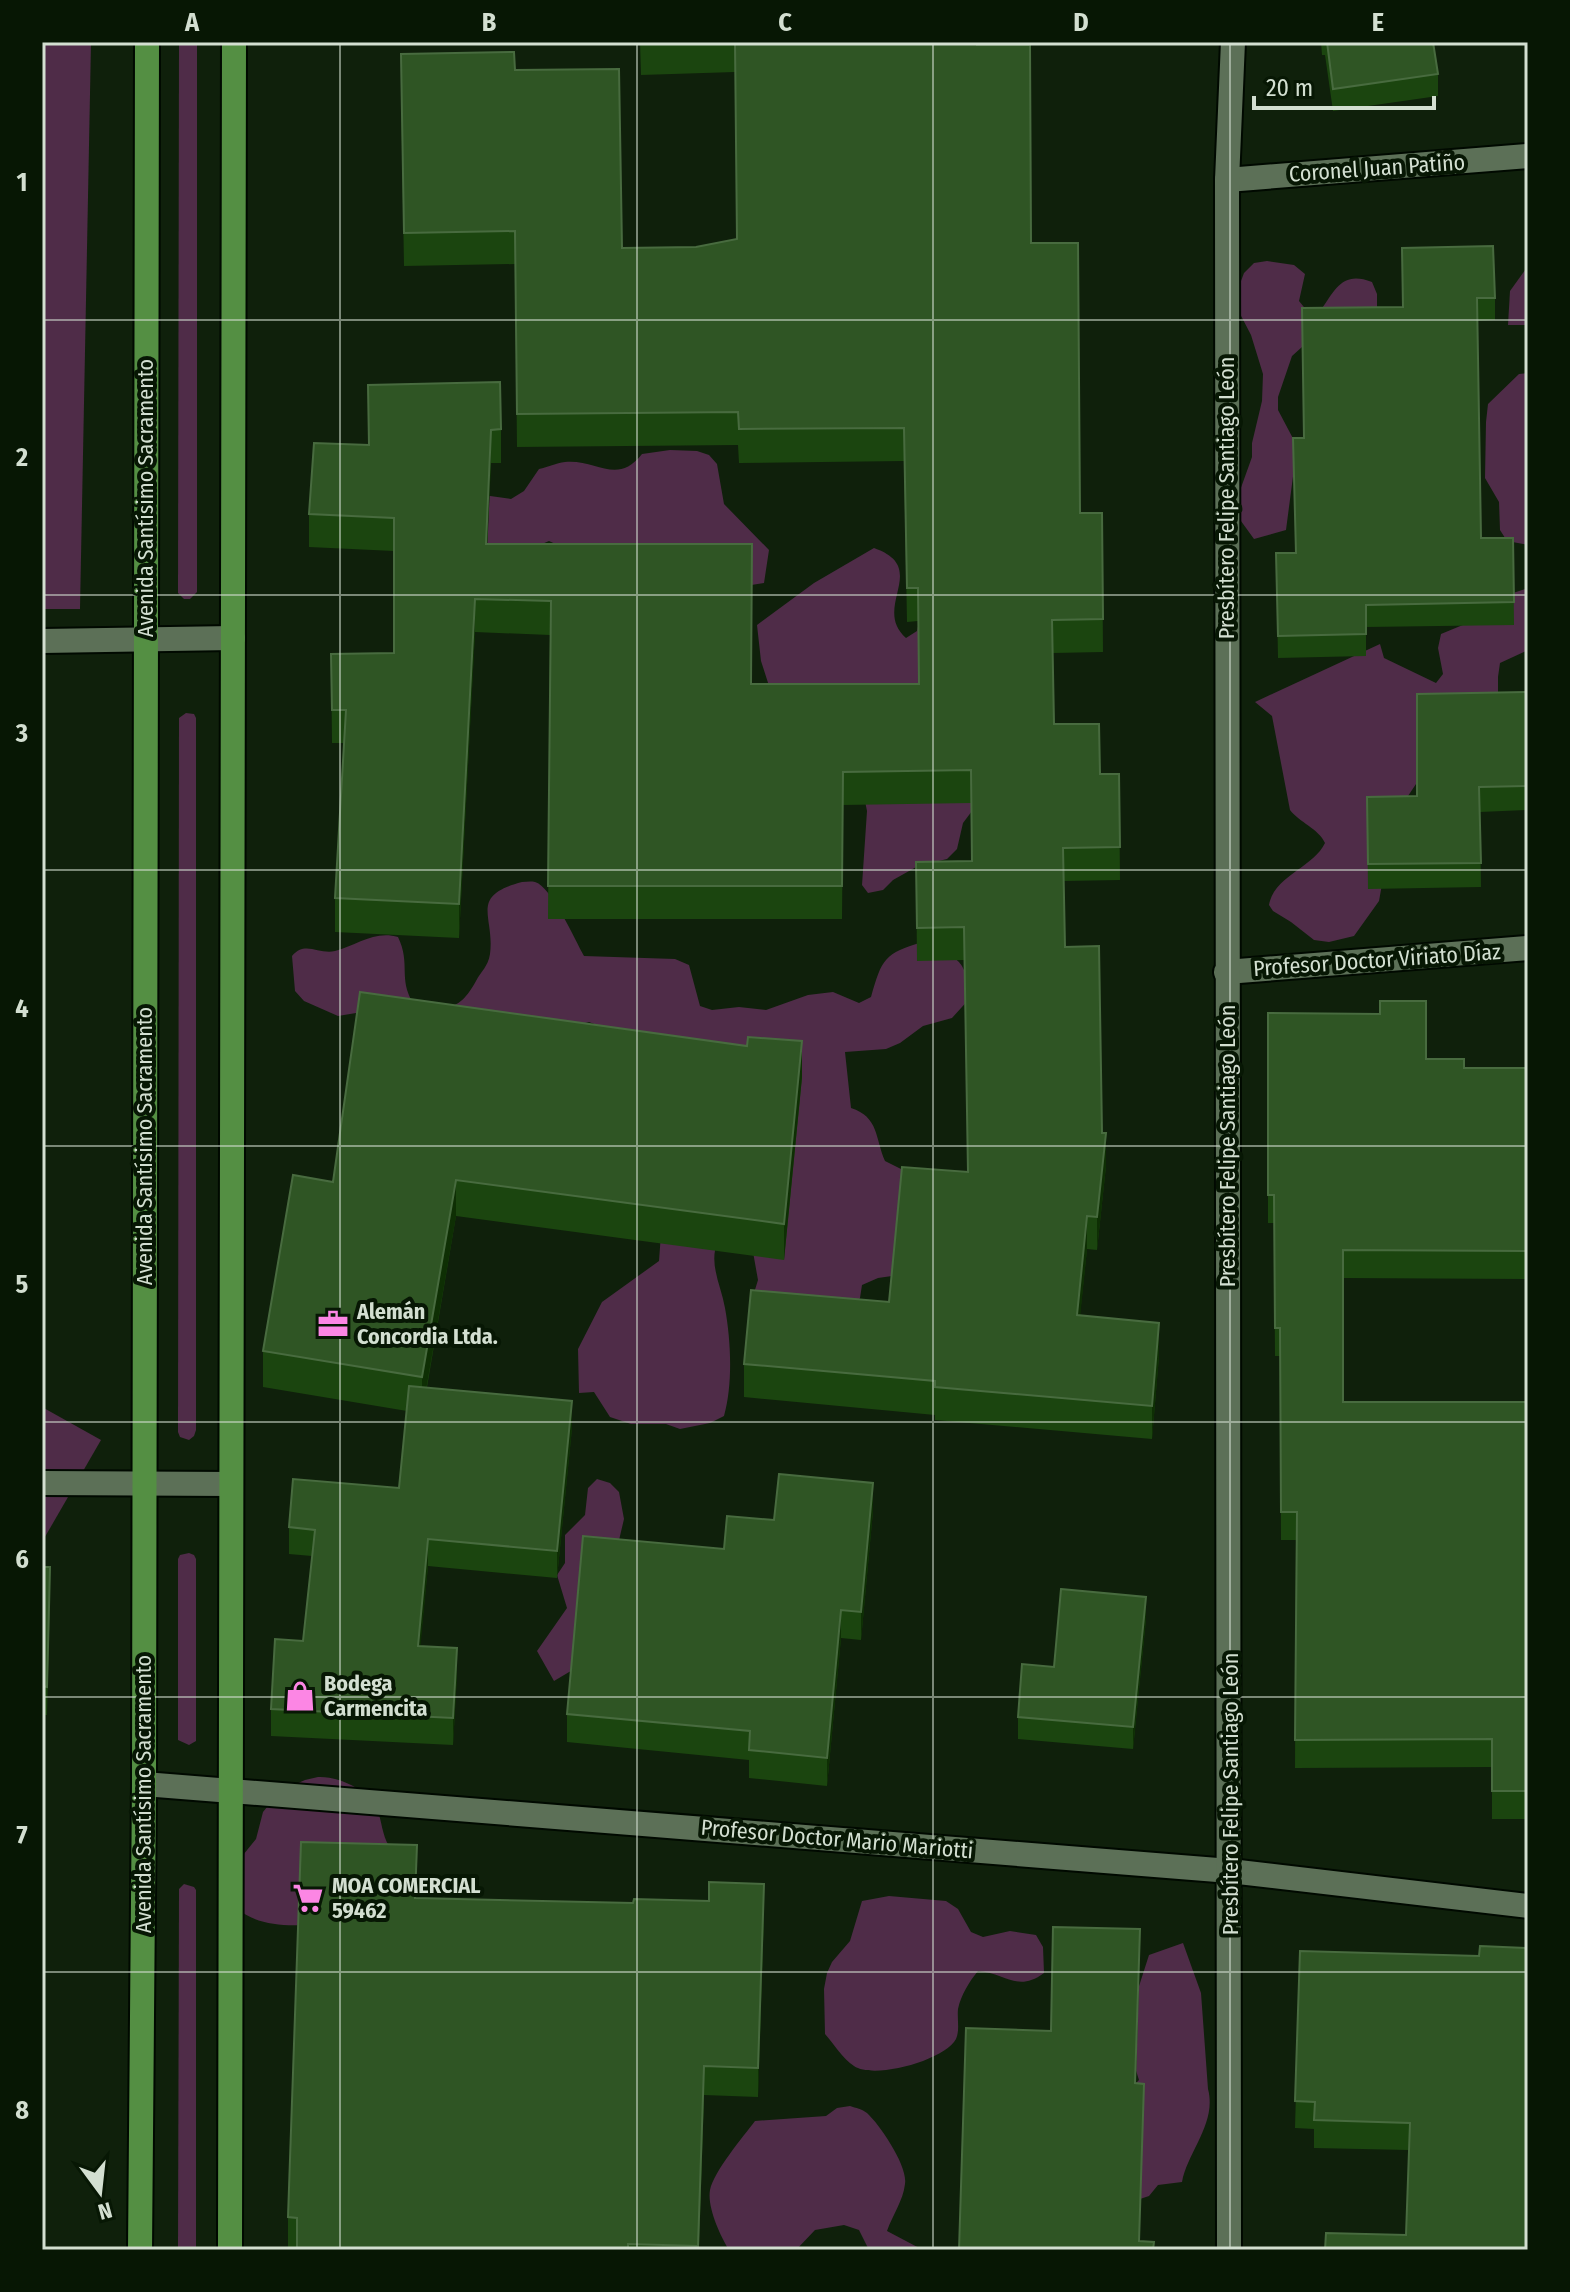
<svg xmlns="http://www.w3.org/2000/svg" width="1570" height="2292" viewBox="0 0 1570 2292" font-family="'Fira Sans Condensed',sans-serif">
<rect width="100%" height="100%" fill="#0f200b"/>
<g fill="#4f2c48">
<polygon points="42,42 91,42 80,609 42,609"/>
<polygon points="179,42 197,42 197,592 190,599 184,599 178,593"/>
<path d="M1267 261 1294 265 1305 274 1299 301 1308 312 1321 310C1336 288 1343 271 1372 282L1377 294V319L1302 347 1292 356 1278 397V410L1297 446 1286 530 1254 539 1233 510 1252 457V443L1262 401 1263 374 1251 335 1238 310 1235 297 1244 273 1254 263Z"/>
<polygon points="1528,266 1528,325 1508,325 1510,291"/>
<polygon points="1528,373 1528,545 1507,541 1500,530 1499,502 1485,478 1486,422 1488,404 1519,374"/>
<path d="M670 450 697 451 709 455 717 464 724 504 769 550 764 583 726 589 564 548 549 541 535 547 511 567 444 511 483 495 511 499 524 491 539 469C548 467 556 463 565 462 597 459 617 486 642 454Z"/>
<path d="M874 548C931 568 871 607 906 638L917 631 920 617 996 779 963 823 957 849 947 859 918 866 893 880 883 890 868 893 862 885 867 811 863 791 770 689 761 661 757 625 814 583Z"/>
<path d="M1528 588V650L1500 663 1498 677V704L1424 772 1394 817 1379 901 1354 936 1329 942 1314 940 1291 922 1273 911 1269 905C1274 876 1314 867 1325 843 1319 829 1299 822 1290 810L1272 716 1255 702 1380 644 1384 658 1436 683 1443 674 1438 648 1441 634 1470 622 1513 593Z"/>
<polygon points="186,713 194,714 196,718 196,1430 194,1436 189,1440 180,1437 178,1432 179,718"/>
<path d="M522 882C526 882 530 881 535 882 551 886 575 940 584 956L675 959 689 965 700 1006 712 1010 739 1007 766 1010 808 995 833 992 859 1003 871 997C882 959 884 953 923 942 959 960 964 956 971 997L952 1018 923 1026 900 1043 886 1049 845 1052 851 1108C879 1117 875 1138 885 1161L909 1173 892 1276 878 1278 862 1285 860 1298 844 1321 754 1293 758 1280 753 1252 718 1241C708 1263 721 1285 725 1308 731 1341 733 1384 724 1416L710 1423 680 1429 666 1424H631L610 1417 594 1392 579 1393 578 1349 602 1302 659 1261 672 1083 615 1032 589 1022 561 1029 372 1017 356 1013 338 1016 304 1001 295 991 292 956C305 940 319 955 335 951 357 945 375 930 398 937 411 964 398 978 413 1003 447 1007 457 1015 476 981 481 971 488 967 490 954 495 916 468 896 522 882Z"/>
<polygon points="42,1407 101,1440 42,1542"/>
<polygon points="597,1479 610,1483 619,1492 624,1519 591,1659 554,1681 537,1651 567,1608 557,1575 565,1563 565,1535 585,1515 588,1488"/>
<polygon points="189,1553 194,1555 196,1559 196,1741 189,1745 178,1740 178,1559 180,1555"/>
<path d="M318 1777C339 1776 368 1790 377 1809 382 1821 382 1835 389 1846 394 1852 401 1859 407 1865L303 1925C280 1926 254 1924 237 1908L239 1860 256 1839 263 1812 280 1791 305 1780Z"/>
<polygon points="184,1884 194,1887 196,1890 196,2250 178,2250 179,1889"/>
<path d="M889 1896 946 1901 958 1909 971 1932 983 1937 1010 1931 1036 1935 1043 1947 1044 1973C1017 1993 1006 1973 978 1971 969 1982 961 1995 958 2009 957 2019 960 2030 956 2039 945 2060 874 2080 854 2066 843 2059 834 2044 825 2034L824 1989 827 1973 832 1962 850 1941 862 1901Z"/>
<path d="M1183 1943 1201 1993 1208 2089C1217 2123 1188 2151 1182 2182L1158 2185 1149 2196 1137 2200 1134 2085 1139 2080 1124 2033 1149 1955Z"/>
<path d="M850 2106C856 2108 862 2109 867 2113 880 2125 908 2166 905 2184 903 2201 893 2214 887 2231L923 2250H869L859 2230 844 2225 815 2230 796 2250H729C720 2235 707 2207 710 2190 714 2171 743 2137 755 2121L826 2116 837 2108Z"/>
</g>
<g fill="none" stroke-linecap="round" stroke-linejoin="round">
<g stroke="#000900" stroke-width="28">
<g id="street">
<polyline points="1227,180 1528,156"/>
<polyline points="42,641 233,638"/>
<polyline points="1226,972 1528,948"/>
<polyline points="42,1483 231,1484"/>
<polyline points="144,1784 1230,1871 1528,1906"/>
<polyline points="1229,2250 1227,180 1233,42"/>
</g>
</g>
<g stroke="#000900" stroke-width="28">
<g id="primary">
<polyline points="140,2250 144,1784 147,42"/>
<polyline points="230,2250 234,42"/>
</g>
</g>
<use href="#street" stroke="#5c7057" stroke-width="24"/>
<use href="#primary" stroke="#548f43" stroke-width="24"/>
</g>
<g fill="#1b450f">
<polygon points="640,42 977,42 1031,243 1080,513 1102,513 1103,652 1053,653 1054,724 1100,774 1119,774 1120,880 1064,881 1065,947 1102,1133 1106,1166 1097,1250 1087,1249 1080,1315 1159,1356 1152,1439 935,1420 935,1415 744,1397 744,1364 889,1302 968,1172 964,960 917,961 916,862 971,861 971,803 843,805 842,919 548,919 550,635 475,632 459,938 335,932 335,898 344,743 332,743 331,654 394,653 394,551 309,547 309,514 369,445 368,385 501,429 501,463 491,463 487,544 751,684 919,684 918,621 907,622 904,461 739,463 738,445 517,447 515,264 404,266 401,88 515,70 622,248 696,247 737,239 735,72 641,75"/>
<polygon points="1321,42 1433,42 1438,74 1438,96 1333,111 1325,55 1322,55"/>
<polygon points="1402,248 1495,298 1495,320 1477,321 1481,538 1513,538 1514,625 1366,627 1366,656 1278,658 1276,553 1295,553 1402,307"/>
<polygon points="1528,635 1528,810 1480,812 1481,887 1368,889 1367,797 1417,796 1527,692"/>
<polygon points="1268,1013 1426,1059 1464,1068 1528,1068 1528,1279 1343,1278 1343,1402 1528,1402 1528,1819 1492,1819 1492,1767 1295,1768 1296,1540 1281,1540 1280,1356 1275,1356 1274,1223 1268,1223"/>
<polygon points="802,1077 784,1260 456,1216 427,1387 572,1428 557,1578 428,1566 420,1646 457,1675 453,1745 271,1736 271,1709 303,1641 312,1556 289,1554 289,1527 399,1488 407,1411 263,1387 263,1351 333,1182"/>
<polygon points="873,1511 861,1640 841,1638 827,1786 749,1778 749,1760 567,1742 567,1714 724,1549 774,1520"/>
<polygon points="42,1567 50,1596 47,1715 42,1715"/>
<polygon points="1146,1619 1133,1749 1018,1739 1018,1717"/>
<polygon points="416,1898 764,1913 758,2097 704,2095 699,2250 297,2250 297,2247 288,2247 288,2217"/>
<polygon points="1300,1951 1528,2250 1406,2235 1409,2150 1314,2148 1314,2129 1295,2128"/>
</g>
<g fill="#0e2f04">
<polygon points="491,430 491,463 486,577 486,544"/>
<polygon points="475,599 475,632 459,938 459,904"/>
<polygon points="802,1041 802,1077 784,1260 784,1224"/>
<polygon points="1106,1133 1106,1166 1097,1250 1097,1217"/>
<polygon points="456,1180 456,1216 422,1413 422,1377"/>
<polygon points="1087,1216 1087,1249 1077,1348 1077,1315"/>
<polygon points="1159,1323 1159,1356 1152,1439 1152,1406"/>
<polygon points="572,1401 572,1428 557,1578 557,1551"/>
<polygon points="873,1483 873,1511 861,1640 861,1612"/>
<polygon points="428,1539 428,1566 418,1673 418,1646"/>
<polygon points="1146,1597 1146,1619 1133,1749 1133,1727"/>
<polygon points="841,1610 841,1638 827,1786 827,1758"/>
<polygon points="457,1648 457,1675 453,1745 453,1718"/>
<polygon points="764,1884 764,1913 758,2097 758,2068"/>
<polygon points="1140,1929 1140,1952 1135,2106 1135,2083"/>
<polygon points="704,2066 704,2095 698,2250"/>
</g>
<g fill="#2f5524" stroke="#486b3f" stroke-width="2">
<polygon points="735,42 977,42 977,45 1030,45 1031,243 1078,243 1080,513 1102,513 1103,619 1052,620 1054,724 1099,724 1100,774 1119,774 1120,847 1063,848 1065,947 1099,946 1102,1133 1106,1133 1097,1217 1087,1216 1077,1315 1159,1323 1152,1406 935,1387 935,1381 744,1364 751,1290 889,1302 902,1167 968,1172 964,927 917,928 916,862 972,861 971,770 843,772 842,886 548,886 551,601 475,599 459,904 335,898 346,710 332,710 331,654 394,653 394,518 309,514 314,443 369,445 368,385 500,382 501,429 491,430 486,544 752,544 751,684 919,684 918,588 907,588 904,428 739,429 738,412 517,414 515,231 404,233 401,54 514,52 515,70 619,69 622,248 696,247 737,239"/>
<polygon points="1327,42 1433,42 1438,74 1333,89"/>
<polygon points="1493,246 1495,298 1477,298 1481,538 1513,538 1514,602 1366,605 1366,634 1278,636 1276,553 1296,553 1293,438 1304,438 1302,308 1403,307 1402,248"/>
<polygon points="1527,635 1528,635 1528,786 1479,787 1481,863 1368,864 1367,797 1417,796 1417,694 1527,692"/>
<polygon points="360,992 747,1046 748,1037 802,1041 784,1224 456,1180 422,1377 263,1351 293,1175 333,1182"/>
<polygon points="1380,1001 1426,1001 1426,1059 1464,1059 1464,1068 1528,1068 1528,1251 1343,1250 1343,1402 1528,1402 1528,1791 1492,1791 1492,1739 1295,1740 1297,1512 1281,1512 1280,1328 1275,1328 1274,1195 1268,1195 1268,1013 1380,1014"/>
<polygon points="409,1386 572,1401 557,1551 428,1539 418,1646 457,1648 453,1718 271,1709 275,1639 303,1641 315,1530 289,1527 293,1479 399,1488"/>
<polygon points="779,1474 873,1483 861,1612 841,1610 827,1758 749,1750 750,1731 567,1714 583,1536 724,1549 727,1516 774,1520"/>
<polygon points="42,1567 50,1567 47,1687 42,1686"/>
<polygon points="1061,1589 1146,1597 1133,1727 1018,1717 1022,1664 1054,1667"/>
<polygon points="301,1842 417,1845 415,1898 633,1903 634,1899 709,1901 709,1882 764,1884 758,2068 704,2066 698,2246 628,2244 628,2250 297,2250 297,2218 288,2217"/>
<polygon points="1053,1927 1140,1929 1135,2083 1144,2084 1139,2241 1154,2242 1153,2250 959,2250 966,2028 1051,2031"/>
<polygon points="1480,1946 1528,1948 1528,2250 1325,2250 1326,2233 1406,2235 1410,2123 1314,2120 1315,2102 1295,2101 1300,1951 1479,1956"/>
</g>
<path fill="none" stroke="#d3dfd1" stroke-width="2" stroke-opacity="0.55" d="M340 42V2250M637 42V2250M933 42V2250M1230 42V2250M42 320H1528M42 595H1528M42 870H1528M42 1146H1528M42 1422H1528M42 1697H1528M42 1972H1528"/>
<defs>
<g id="office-bare" transform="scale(2.4)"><path d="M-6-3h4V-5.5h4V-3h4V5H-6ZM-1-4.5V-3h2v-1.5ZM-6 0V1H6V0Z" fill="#fc86e4" stroke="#071704" stroke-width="2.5" paint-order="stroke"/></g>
<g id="shop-bare" transform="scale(2.4)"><path d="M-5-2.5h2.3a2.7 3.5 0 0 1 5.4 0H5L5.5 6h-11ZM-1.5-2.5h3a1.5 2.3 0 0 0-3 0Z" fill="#fc86e4" stroke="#071704" stroke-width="2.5" paint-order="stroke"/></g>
<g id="supermarket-bare" transform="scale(2.4)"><path d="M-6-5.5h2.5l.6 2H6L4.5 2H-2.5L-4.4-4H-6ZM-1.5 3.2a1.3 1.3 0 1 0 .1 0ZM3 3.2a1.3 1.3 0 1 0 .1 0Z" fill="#fc86e4" stroke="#071704" stroke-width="2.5" paint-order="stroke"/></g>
</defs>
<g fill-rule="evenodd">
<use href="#office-bare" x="333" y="1324"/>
<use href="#shop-bare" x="300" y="1696"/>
<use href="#supermarket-bare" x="308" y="1898"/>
</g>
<g text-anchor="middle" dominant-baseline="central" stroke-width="8" stroke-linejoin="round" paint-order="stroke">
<g font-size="22" fill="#d3dfd1" stroke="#071704">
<text transform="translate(1377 168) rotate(-4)">Coronel Juan Patiño</text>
<text transform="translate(145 498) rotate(-90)">Avenida Santísimo Sacramento</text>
<text transform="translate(1226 498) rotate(-90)">Presbítero Felipe Santiago León</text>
<text transform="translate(1377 960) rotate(-4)">Profesor Doctor Viriato Díaz</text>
<text transform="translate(144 1146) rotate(-90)">Avenida Santísimo Sacramento</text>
<text transform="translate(1227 1146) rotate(-90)">Presbítero Felipe Santiago León</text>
<text transform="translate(143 1794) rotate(-90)">Avenida Santísimo Sacramento</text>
<text transform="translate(1230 1794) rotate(-90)">Presbítero Felipe Santiago León</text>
<text transform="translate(837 1839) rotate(5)">Profesor Doctor Mario Mariotti</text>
</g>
<g font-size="22" font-weight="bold" fill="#d3dfd1" stroke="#071704" text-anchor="start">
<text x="357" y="1311">Alemán<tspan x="357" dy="25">Concordia Ltda.</tspan></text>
<text x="324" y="1683">Bodega<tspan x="324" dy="25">Carmencita</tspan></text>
<text x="332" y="1885">MOA COMERCIAL<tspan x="332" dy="25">59462</tspan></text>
</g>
</g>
<rect width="1570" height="2292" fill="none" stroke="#071704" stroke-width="88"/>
<g transform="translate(100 2192) rotate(165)" stroke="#071704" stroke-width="6" paint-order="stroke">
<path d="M0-6L14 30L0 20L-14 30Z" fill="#d3dfd1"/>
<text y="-12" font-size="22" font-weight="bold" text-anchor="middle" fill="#d3dfd1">N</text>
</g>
<path d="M1254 96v12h180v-12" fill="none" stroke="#d3dfd1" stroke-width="4"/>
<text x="1266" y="96" font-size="24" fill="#d3dfd1" stroke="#071704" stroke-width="6" paint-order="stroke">20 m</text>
<rect x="44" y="44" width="1482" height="2204" fill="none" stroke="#d3dfd1" stroke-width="3"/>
<g font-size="26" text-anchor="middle" font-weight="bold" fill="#d3dfd1">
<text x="192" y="31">A</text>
<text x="489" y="31">B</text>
<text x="785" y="31">C</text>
<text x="1081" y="31">D</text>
<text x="1378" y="31">E</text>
<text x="22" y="191">1</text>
<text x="22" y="466">2</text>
<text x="22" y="742">3</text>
<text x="22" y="1017">4</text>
<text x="22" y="1293">5</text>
<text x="22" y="1568">6</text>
<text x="22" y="1844">7</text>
<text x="22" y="2119">8</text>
</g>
</svg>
